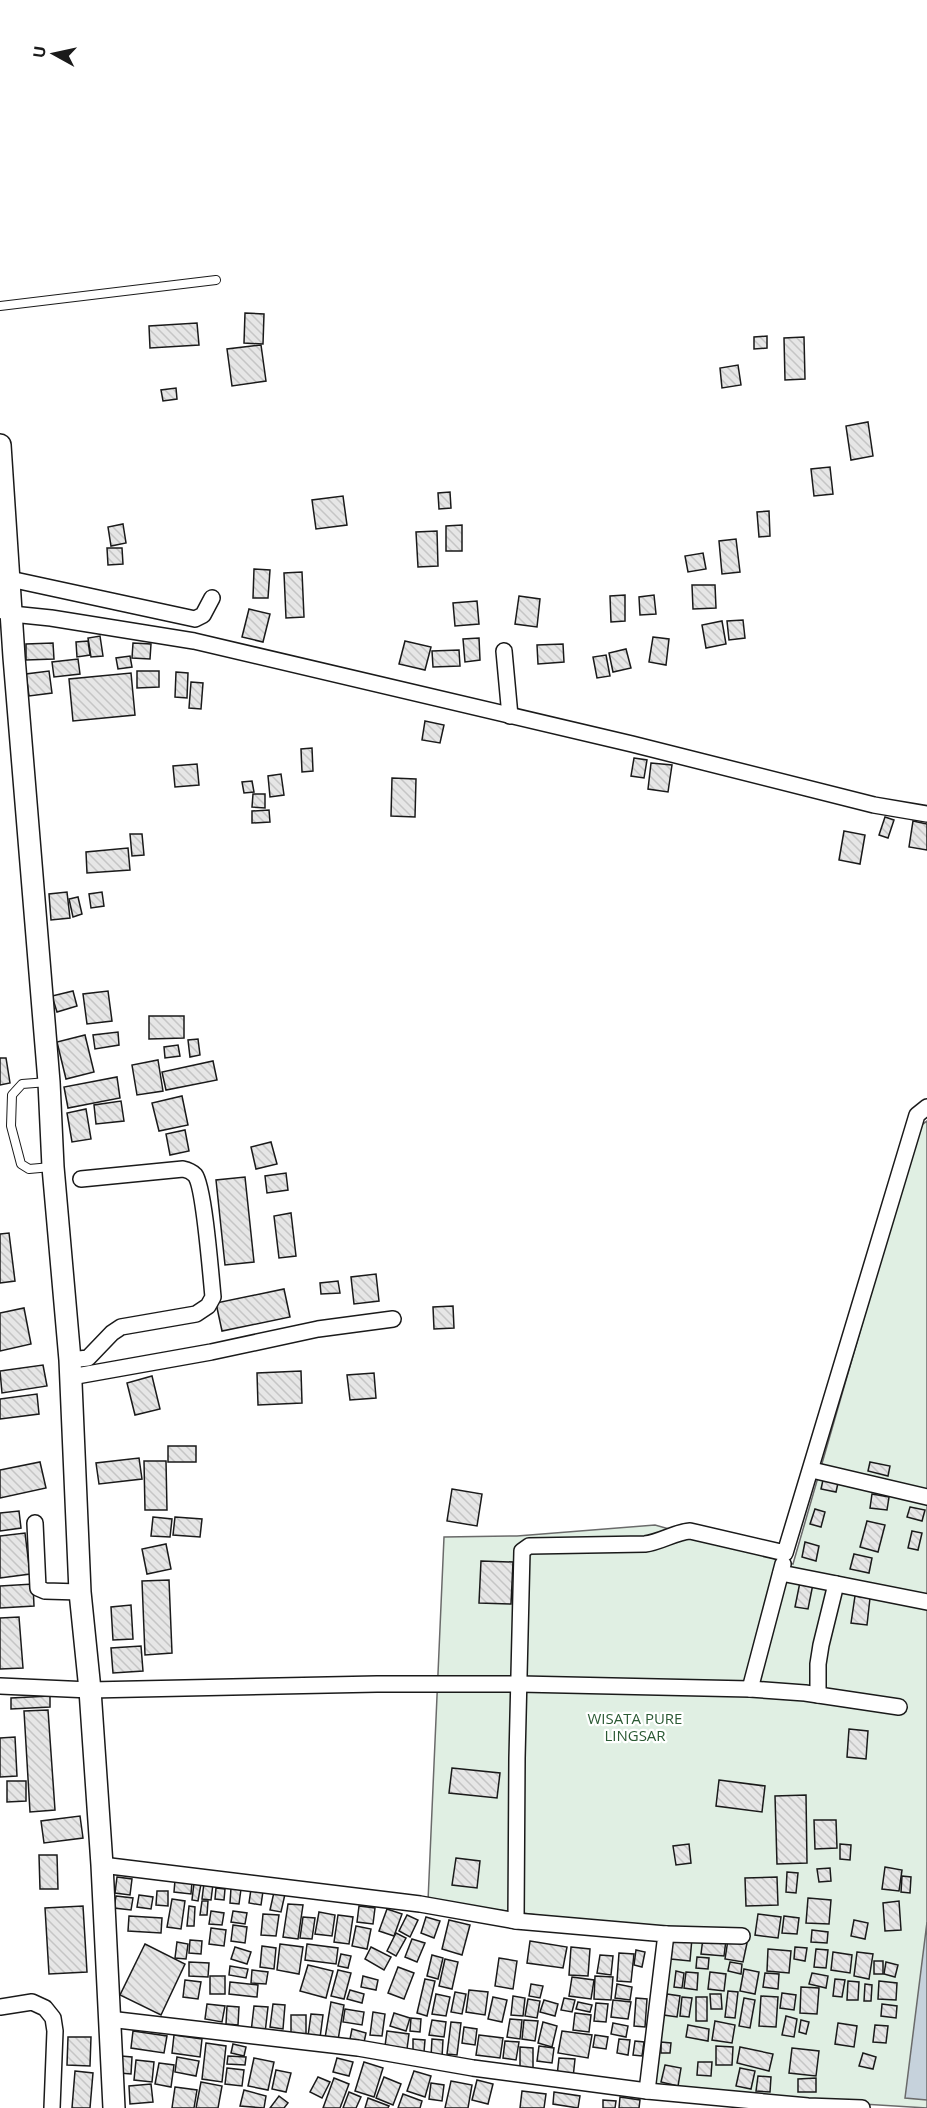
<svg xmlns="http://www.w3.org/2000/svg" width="927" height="2108" viewBox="0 0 927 2108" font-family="'Open Sans',sans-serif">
<defs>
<pattern id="building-back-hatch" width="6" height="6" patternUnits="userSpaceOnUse" patternTransform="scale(1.5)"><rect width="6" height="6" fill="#e6e6e6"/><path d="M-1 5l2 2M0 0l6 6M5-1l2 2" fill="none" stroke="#c5c5c5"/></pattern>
</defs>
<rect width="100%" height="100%" fill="#fff"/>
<polygon fill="#e0efe3" stroke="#6a6a6a" stroke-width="1.5" points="927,1121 927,2108 654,2091 662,1931 428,1901 444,1537 517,1536 655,1525 793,1564 919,1127"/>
<polygon fill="#c6d2dc" stroke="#6a6a6a" stroke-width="1.5" points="927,1922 927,2100 905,2098"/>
<g fill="url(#building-back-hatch)" stroke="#1a1a1a" stroke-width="1.5">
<polygon points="245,313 264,314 263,344 244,343"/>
<polygon points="197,323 199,345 150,348 149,326"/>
<polygon points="767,336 767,348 754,349 754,337"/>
<polygon points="804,337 805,379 785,380 784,338"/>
<polygon points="261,345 266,381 232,386 227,349"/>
<polygon points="738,365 741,385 722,388 720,368"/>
<polygon points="176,388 177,399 163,401 161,390"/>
<polygon points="868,422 873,456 851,460 846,426"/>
<polygon points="830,467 833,494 814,496 811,469"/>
<polygon points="450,492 451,508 439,509 438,493"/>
<polygon points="343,496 347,525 316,529 312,500"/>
<polygon points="769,511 770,536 759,537 757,512"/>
<polygon points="123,524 126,543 111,546 108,527"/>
<polygon points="462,525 462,551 446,551 446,526"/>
<polygon points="437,531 438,566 418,567 416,532"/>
<polygon points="736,539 740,572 722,574 719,541"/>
<polygon points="107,548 122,548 123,564 108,565"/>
<polygon points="703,553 706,569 688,572 685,556"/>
<polygon points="254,569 270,570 268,598 253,598"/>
<polygon points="302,572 304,617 286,618 284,573"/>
<polygon points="692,585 715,585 716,608 693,609"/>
<polygon points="625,595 625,621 611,622 610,596"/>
<polygon points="654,595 656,614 640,615 639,597"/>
<polygon points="519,596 540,599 537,627 515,624"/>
<polygon points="477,601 479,624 455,626 453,603"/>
<polygon points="249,609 270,614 263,642 242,637"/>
<polygon points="743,620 745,638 729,640 727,621"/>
<polygon points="722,621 726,644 706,648 702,625"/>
<polygon points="100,636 103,656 91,657 88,638"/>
<polygon points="653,637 669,639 666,665 649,662"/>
<polygon points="479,638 480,660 465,662 463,639"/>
<polygon points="88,641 90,655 77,657 76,642"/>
<polygon points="405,641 431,647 425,670 399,664"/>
<polygon points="53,643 54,659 26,660 26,644"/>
<polygon points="133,643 151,644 150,659 132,658"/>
<polygon points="563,644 564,662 538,664 537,645"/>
<polygon points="626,649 631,668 613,672 609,653"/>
<polygon points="459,650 460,666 433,667 432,651"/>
<polygon points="606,655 610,676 597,678 593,657"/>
<polygon points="130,656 132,667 118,669 116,658"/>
<polygon points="78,659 80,674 54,677 52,662"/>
<polygon points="49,671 52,693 29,696 26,674"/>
<polygon points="137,671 159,671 159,687 137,688"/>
<polygon points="176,672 188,673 187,698 175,697"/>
<polygon points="131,673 135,715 73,721 69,679"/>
<polygon points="191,682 203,683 201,709 189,708"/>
<polygon points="425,721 444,725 440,743 422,740"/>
<polygon points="312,748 313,771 302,772 301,749"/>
<polygon points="634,758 647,760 644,778 631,776"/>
<polygon points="651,763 672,765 668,792 648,789"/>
<polygon points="197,764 199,785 175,787 173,766"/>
<polygon points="281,774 284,795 270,797 268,776"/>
<polygon points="392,778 416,779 415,817 391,816"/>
<polygon points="252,781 254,792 244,793 242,782"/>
<polygon points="253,794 265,794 265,808 252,807"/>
<polygon points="269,810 270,822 252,823 252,811"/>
<polygon points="885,817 894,820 888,838 879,835"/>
<polygon points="913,821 927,824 927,850 909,847"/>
<polygon points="844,831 865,835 860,864 839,860"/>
<polygon points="130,834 142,834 144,855 132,856"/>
<polygon points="128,848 130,870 87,873 86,852"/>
<polygon points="67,892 70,918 51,920 49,894"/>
<polygon points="102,892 104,906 91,908 89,894"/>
<polygon points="78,897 82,914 73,917 69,899"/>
<polygon points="73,991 77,1006 57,1012 52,996"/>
<polygon points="108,991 112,1021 87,1024 83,994"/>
<polygon points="149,1016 184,1016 184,1038 149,1039"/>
<polygon points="118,1032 119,1045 95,1049 93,1035"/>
<polygon points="85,1035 94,1072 66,1079 57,1042"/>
<polygon points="198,1039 200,1055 190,1057 188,1040"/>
<polygon points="178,1045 180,1056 165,1058 164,1047"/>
<polygon points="0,1058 6,1058 10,1083 0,1085"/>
<polygon points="158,1060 163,1091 137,1095 132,1065"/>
<polygon points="213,1061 217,1080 166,1090 162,1072"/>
<polygon points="117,1077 120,1098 68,1108 64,1087"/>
<polygon points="182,1096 188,1125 159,1131 152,1103"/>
<polygon points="121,1101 124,1121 96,1124 94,1105"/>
<polygon points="86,1109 91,1139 72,1142 67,1113"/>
<polygon points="185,1130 189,1151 170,1155 166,1134"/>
<polygon points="271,1142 277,1164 256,1169 251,1147"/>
<polygon points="286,1173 288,1190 267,1193 265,1176"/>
<polygon points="245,1177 254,1262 225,1265 216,1180"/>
<polygon points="291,1213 296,1256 279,1258 274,1216"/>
<polygon points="9,1233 15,1281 0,1283 0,1234"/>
<polygon points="376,1274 379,1301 354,1304 351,1277"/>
<polygon points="338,1281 340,1293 321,1294 320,1283"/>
<polygon points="284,1289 290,1317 222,1331 216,1303"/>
<polygon points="453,1306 454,1328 434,1329 433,1307"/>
<polygon points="24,1308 31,1344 0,1351 0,1313"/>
<polygon points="43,1365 47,1386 2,1393 0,1371"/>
<polygon points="301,1371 302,1403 258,1405 257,1373"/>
<polygon points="374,1373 376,1398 350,1400 347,1375"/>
<polygon points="152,1376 160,1409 135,1415 127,1383"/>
<polygon points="37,1394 39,1414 0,1419 0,1399"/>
<rect x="168" y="1446" width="28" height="16"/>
<polygon points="139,1458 142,1479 99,1484 96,1463"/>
<polygon points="144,1461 166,1461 167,1510 145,1510"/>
<polygon points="40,1462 46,1488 0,1498 0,1470"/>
<polygon points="870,1462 890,1466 888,1476 868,1471"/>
<polygon points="823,1480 838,1483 836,1492 821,1489"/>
<polygon points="452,1489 482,1494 477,1526 447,1521"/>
<polygon points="872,1494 889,1497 887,1510 870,1508"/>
<polygon points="910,1507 925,1510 922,1521 907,1517"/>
<polygon points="815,1509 825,1512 821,1527 810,1524"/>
<polygon points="19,1511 21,1528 0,1531 0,1513"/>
<polygon points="153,1517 172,1519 170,1537 151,1536"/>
<polygon points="175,1517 202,1519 200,1537 173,1535"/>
<polygon points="867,1521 885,1525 878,1552 860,1547"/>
<polygon points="912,1531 922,1533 918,1550 908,1548"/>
<polygon points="25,1533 30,1574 0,1578 0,1536"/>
<polygon points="805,1542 819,1546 816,1561 802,1557"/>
<polygon points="166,1544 171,1569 147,1574 142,1549"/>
<polygon points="854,1554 872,1558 869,1573 850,1569"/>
<polygon points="481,1561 513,1562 511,1604 479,1603"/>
<polygon points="169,1580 172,1653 145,1655 142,1581"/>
<polygon points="800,1582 813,1584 808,1609 795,1607"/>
<polygon points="33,1584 34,1606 0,1608 0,1586"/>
<polygon points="855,1596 870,1598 867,1625 851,1623"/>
<polygon points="131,1605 133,1639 113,1640 111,1607"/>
<polygon points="19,1617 23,1668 0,1669 0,1618"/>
<polygon points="141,1646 143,1671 113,1673 111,1648"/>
<polygon points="50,1696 50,1707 11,1709 11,1698"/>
<polygon points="48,1710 55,1810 30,1812 24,1711"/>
<polygon points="849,1729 868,1731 866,1759 847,1757"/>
<polygon points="15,1737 17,1776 0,1777 0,1738"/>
<polygon points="452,1768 500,1773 497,1798 449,1793"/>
<polygon points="719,1780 765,1786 762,1812 716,1806"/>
<polygon points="7,1781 26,1781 26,1801 7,1802"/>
<polygon points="806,1795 807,1863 777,1864 775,1796"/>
<polygon points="80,1816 83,1838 44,1843 41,1821"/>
<polygon points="814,1820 836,1820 837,1848 815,1849"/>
<polygon points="689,1844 691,1863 676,1865 673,1846"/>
<polygon points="840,1844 851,1845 850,1860 840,1859"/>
<polygon points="39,1855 57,1855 58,1889 40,1889"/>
<polygon points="456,1858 480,1861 477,1888 452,1885"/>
<polygon points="885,1867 902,1870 899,1891 882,1889"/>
<polygon points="830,1868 831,1881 819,1882 817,1869"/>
<polygon points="787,1872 798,1873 796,1893 786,1892"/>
<polygon points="902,1876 911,1877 910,1893 901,1892"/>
<polygon points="117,1877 132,1879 130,1895 115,1893"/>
<polygon points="777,1877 778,1905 746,1906 745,1878"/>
<polygon points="175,1880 192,1882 191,1894 174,1892"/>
<polygon points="194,1883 201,1884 198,1901 192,1900"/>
<polygon points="204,1883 213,1884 211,1900 202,1899"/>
<polygon points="216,1888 225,1889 224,1900 215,1899"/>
<polygon points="231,1888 241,1889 239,1904 230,1903"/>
<polygon points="251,1889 263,1891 261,1905 249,1903"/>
<polygon points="157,1891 168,1891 168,1906 156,1905"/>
<polygon points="274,1892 285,1894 281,1912 270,1910"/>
<polygon points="139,1895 153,1897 151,1909 137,1907"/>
<polygon points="116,1896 133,1898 131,1910 114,1908"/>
<polygon points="808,1898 831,1900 829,1924 806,1923"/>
<polygon points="172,1899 185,1901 181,1929 167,1927"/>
<polygon points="202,1901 208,1901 207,1915 200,1915"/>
<polygon points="899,1901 901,1930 885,1931 883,1903"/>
<polygon points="288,1904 303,1905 298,1939 283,1937"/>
<polygon points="83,1906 87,1972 49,1974 45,1908"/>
<polygon points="189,1906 195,1907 194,1926 187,1926"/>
<polygon points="359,1906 375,1908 373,1924 357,1922"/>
<polygon points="387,1909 402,1914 394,1936 379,1931"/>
<polygon points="211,1911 224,1913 222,1925 209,1924"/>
<polygon points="233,1911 247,1913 245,1924 231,1922"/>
<polygon points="319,1912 335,1915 332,1936 315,1934"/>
<polygon points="263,1914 279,1915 276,1936 261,1935"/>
<polygon points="758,1914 781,1917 778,1938 755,1935"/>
<polygon points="338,1915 353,1917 349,1944 334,1942"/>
<polygon points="407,1915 418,1920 410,1937 399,1931"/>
<polygon points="129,1916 162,1918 161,1933 128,1931"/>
<polygon points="784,1916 799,1918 797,1934 782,1933"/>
<polygon points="303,1917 315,1918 312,1939 300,1938"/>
<polygon points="426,1917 440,1921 434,1938 421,1933"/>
<polygon points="449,1920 470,1925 462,1955 442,1949"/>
<polygon points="854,1920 868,1923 865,1939 851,1936"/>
<polygon points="233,1925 247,1927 245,1943 231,1941"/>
<polygon points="356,1926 371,1929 367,1949 352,1946"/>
<polygon points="211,1928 226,1930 224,1946 209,1944"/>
<polygon points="812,1930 828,1932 827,1943 811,1942"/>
<polygon points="396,1933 406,1938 396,1956 387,1951"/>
<polygon points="673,1936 692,1938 690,1961 671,1959"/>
<polygon points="703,1938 726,1940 724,1956 701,1954"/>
<polygon points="412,1939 425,1943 417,1962 405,1957"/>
<polygon points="190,1940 202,1941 201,1954 189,1953"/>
<polygon points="728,1940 747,1943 743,1962 725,1959"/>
<polygon points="530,1941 567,1947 563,1968 527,1963"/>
<polygon points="177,1942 188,1944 186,1959 175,1958"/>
<polygon points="145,1944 185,1964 161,2015 120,1995"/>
<polygon points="280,1944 303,1947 299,1974 277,1970"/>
<polygon points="307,1944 338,1948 336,1964 305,1960"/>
<polygon points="262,1946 276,1948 274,1969 260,1967"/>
<polygon points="235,1947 251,1952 247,1964 231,1959"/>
<polygon points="371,1947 391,1957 384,1970 365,1959"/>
<polygon points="571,1947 590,1949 588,1976 569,1975"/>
<polygon points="795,1947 807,1948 805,1961 794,1959"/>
<polygon points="768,1949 791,1951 789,1973 767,1971"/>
<polygon points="816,1949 828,1950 826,1968 814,1967"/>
<polygon points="636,1950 645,1952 642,1967 634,1965"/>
<polygon points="833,1952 852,1955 850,1973 831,1970"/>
<polygon points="857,1952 873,1954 869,1979 854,1976"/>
<polygon points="619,1953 634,1954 631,1982 617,1981"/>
<polygon points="341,1954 351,1956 348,1968 338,1966"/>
<polygon points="432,1955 443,1958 438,1979 427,1976"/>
<polygon points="600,1955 613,1956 611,1975 597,1973"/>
<polygon points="697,1957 709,1958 708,1969 696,1968"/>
<polygon points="499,1958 517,1961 513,1989 495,1986"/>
<polygon points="445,1959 458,1962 452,1989 439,1986"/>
<rect x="874" y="1961" width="9" height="13"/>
<polygon points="189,1962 209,1963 208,1977 189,1976"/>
<polygon points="730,1962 742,1964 741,1974 728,1971"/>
<polygon points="886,1962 898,1965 895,1977 884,1974"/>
<polygon points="308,1965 333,1971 326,1998 300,1991"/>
<polygon points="230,1966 248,1969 246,1978 229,1975"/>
<polygon points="398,1967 414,1973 404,1999 388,1993"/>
<polygon points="744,1969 759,1972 755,1994 740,1991"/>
<polygon points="252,1970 268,1972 266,1984 251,1983"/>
<polygon points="338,1970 351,1973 344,1999 331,1996"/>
<polygon points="676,1971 684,1973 682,1988 674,1987"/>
<polygon points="686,1972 698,1973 697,1990 684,1988"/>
<polygon points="710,1972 726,1974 724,1991 708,1989"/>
<polygon points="765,1973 779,1974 778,1989 763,1987"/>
<polygon points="812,1973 828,1976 826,1988 809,1984"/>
<rect x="210" y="1976" width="15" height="18"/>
<polygon points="363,1976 378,1980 376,1990 361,1987"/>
<polygon points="595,1976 613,1977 611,2000 594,1999"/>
<polygon points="572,1977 594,1980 591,1999 569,1996"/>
<polygon points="425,1979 435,1981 427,2016 417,2013"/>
<polygon points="835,1979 845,1980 842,1997 833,1996"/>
<polygon points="185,1980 201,1982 198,1999 183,1997"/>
<polygon points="848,1981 859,1982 858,2000 847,2000"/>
<polygon points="879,1981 897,1983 896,2000 878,1999"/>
<polygon points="230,1982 258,1985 257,1997 229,1994"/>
<polygon points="531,1984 543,1986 540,1998 529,1996"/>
<polygon points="617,1984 632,1987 630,2000 615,1998"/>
<polygon points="865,1984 872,1985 871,2001 864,2001"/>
<polygon points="801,1987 819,1988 817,2014 800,2013"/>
<polygon points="350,1990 364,1994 362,2003 347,1999"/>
<polygon points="469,1990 488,1992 485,2015 466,2012"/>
<polygon points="728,1991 738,1992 735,2018 725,2017"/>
<polygon points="455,1992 466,1994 462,2014 451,2012"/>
<polygon points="782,1993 796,1995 794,2010 780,2008"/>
<polygon points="436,1994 450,1997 446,2016 432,2014"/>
<polygon points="667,1994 680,1996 677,2017 664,2015"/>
<polygon points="710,1994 721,1994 722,2009 711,2009"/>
<polygon points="513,1996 525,1998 523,2016 511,2015"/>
<polygon points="761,1996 778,1997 776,2027 759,2026"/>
<polygon points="493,1997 507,2000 502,2022 488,2019"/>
<polygon points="682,1997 692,1998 689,2017 680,2016"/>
<rect x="696" y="1997" width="11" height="24"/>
<polygon points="564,1998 575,2000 572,2012 561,2010"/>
<polygon points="636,1998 647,1999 645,2027 634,2026"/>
<polygon points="744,1998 755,2000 750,2028 739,2026"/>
<polygon points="528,1999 540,2001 537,2018 525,2016"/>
<polygon points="544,2000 558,2004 555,2016 540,2012"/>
<polygon points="613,2000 631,2002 628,2019 611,2017"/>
<polygon points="331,2002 344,2005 338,2040 325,2038"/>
<polygon points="578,2002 592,2005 590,2012 576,2009"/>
<polygon points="596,2003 608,2004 606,2022 594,2021"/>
<polygon points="207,2004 225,2006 222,2022 205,2019"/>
<polygon points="273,2004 285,2005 283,2029 270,2027"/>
<polygon points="882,2004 897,2006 896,2018 881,2016"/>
<polygon points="227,2006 239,2007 238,2025 226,2024"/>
<polygon points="254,2006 268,2007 265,2033 251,2032"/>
<polygon points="345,2009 364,2012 362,2025 343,2022"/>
<polygon points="373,2012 385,2014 382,2036 370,2035"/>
<polygon points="394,2013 410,2018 406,2031 390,2026"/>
<polygon points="575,2013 591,2015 589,2032 573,2030"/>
<polygon points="311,2014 323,2015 320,2038 308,2036"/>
<polygon points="291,2015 306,2015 306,2035 291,2034"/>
<polygon points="786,2016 797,2019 794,2037 782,2035"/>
<polygon points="411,2018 421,2019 420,2032 410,2031"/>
<polygon points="510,2019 522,2020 520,2039 507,2037"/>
<polygon points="432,2020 446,2022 444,2037 429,2035"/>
<polygon points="524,2020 538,2021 535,2041 522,2039"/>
<polygon points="801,2020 809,2022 806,2034 799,2032"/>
<polygon points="715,2021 735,2025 732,2043 712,2040"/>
<polygon points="451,2022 461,2023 457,2055 447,2054"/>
<polygon points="543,2022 557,2026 552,2047 538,2043"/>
<polygon points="613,2023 628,2026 626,2037 611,2034"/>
<polygon points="838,2023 857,2026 854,2047 835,2044"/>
<polygon points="688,2025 709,2029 708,2041 686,2037"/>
<polygon points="875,2025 888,2026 886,2043 873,2042"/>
<polygon points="464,2027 477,2029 475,2045 462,2043"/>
<polygon points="352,2029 366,2033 363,2047 349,2044"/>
<polygon points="133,2031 167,2036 164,2053 131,2048"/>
<polygon points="387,2031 409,2034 407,2049 385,2046"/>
<polygon points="562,2031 592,2035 588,2058 558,2053"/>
<polygon points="174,2035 202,2039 200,2057 172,2053"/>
<polygon points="479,2035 503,2038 500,2058 476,2055"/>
<polygon points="595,2035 608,2037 606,2049 593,2047"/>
<polygon points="68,2037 91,2037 90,2066 67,2065"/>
<polygon points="413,2039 425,2040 424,2052 413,2052"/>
<polygon points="432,2039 443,2040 442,2057 431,2056"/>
<polygon points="619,2039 630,2040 628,2055 617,2053"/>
<polygon points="505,2041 519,2042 516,2060 503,2058"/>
<polygon points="635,2041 644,2042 642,2056 633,2055"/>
<polygon points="661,2042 671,2043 670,2053 661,2053"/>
<polygon points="206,2043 226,2046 222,2082 202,2079"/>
<polygon points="233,2044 246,2047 244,2056 231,2053"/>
<polygon points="539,2046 554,2048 552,2063 537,2061"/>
<polygon points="716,2046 733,2047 732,2065 716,2065"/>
<polygon points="520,2047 533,2048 533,2072 520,2072"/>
<polygon points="740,2047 773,2054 769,2071 737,2063"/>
<polygon points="792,2048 819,2051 816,2076 789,2073"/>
<polygon points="863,2053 876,2057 873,2069 859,2066"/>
<polygon points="121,2056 132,2057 131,2074 120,2073"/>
<polygon points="228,2056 246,2057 245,2065 227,2064"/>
<polygon points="177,2057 199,2061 196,2076 175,2072"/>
<polygon points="254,2058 274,2062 268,2090 248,2086"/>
<polygon points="337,2058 353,2062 349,2076 333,2072"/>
<polygon points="559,2058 575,2059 573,2078 557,2076"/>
<polygon points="136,2060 154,2062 152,2082 134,2080"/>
<polygon points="364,2062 383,2068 374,2097 355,2091"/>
<polygon points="698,2062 712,2062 711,2076 697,2075"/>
<polygon points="159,2063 174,2065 171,2087 155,2084"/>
<polygon points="665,2065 681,2068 678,2086 661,2082"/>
<polygon points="227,2068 244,2070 242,2086 225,2084"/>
<polygon points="740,2068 755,2071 751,2089 736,2086"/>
<polygon points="276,2070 291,2073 286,2092 272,2089"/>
<polygon points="75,2071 93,2073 90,2108 72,2108"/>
<polygon points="414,2071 431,2076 425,2097 407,2091"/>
<polygon points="758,2076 771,2077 770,2092 756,2091"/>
<polygon points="318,2077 330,2082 322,2098 310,2092"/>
<polygon points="384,2077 401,2084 393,2105 376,2098"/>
<polygon points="334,2078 349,2084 340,2108 323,2108"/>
<polygon points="816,2078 816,2092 798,2092 798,2079"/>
<polygon points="477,2080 493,2084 488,2104 472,2100"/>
<polygon points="451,2081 472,2085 468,2108 445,2108"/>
<polygon points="201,2082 222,2086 218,2108 196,2108"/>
<polygon points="431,2083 444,2085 442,2101 429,2099"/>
<polygon points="151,2084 153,2102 130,2104 129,2086"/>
<polygon points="175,2087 197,2090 194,2108 172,2108"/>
<polygon points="244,2090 266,2096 264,2108 240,2106"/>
<polygon points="522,2091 546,2094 544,2108 520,2108"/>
<polygon points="349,2092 361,2097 356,2108 343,2108"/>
<polygon points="554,2092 580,2096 578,2108 553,2104"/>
<polygon points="403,2094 422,2101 420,2108 398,2108"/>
<polygon points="279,2096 288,2103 284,2108 270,2108"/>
<polygon points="620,2097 640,2100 639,2108 619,2108"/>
<polygon points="368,2098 389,2106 388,2108 365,2108"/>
<polygon points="603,2100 616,2101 615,2108 603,2108"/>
</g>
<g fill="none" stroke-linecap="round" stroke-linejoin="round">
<g stroke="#1a1a1a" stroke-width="10">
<g id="lane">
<polyline points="0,306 216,280"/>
<polyline points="48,1082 22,1084 12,1095 11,1126 21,1164 29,1169 51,1167"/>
</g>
</g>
<g stroke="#1a1a1a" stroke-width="18">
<g id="street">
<polyline points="10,579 195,619 203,615 212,598"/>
<polyline points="0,610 12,614 51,618 194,641 632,744 874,805 927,814"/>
<polyline points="504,651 510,716"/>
<path d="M70 1360 88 1358 112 1333 121 1327 196 1314 208 1306 213 1297C211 1277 204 1186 195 1175 192 1172 188 1170 183 1169L81 1179"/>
<polyline points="71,1377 211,1352 318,1329 393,1319"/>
<polyline points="812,1470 927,1497"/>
<polyline points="35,1523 38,1588 45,1591 80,1592"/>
<polyline points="781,1573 927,1602"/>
<polyline points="0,1686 90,1690 377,1684 520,1684 750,1689 805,1693 899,1707"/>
<polyline points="750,1689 783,1564"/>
<polyline points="818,1695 818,1664 821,1645 836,1584"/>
<polyline points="102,1865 420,1904 516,1921 666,1934 647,2091"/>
<path d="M516 1921 517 1758 522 1551 529 1546 645 1544C661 1542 675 1532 690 1531L785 1553 917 1115 927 1107"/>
<polyline points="666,1934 742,1936"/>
<polyline points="0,2007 32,2002 45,2008 53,2018 55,2031 52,2108"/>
<polyline points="109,2019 358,2048 473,2068 647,2091 808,2106 862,2108"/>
</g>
</g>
<g stroke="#1a1a1a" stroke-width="24">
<polyline id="secondary" points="0,445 14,657 49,1082 53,1167 70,1360 80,1592 90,1690 102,1865 114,2108"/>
</g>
<use href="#lane" stroke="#fff" stroke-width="8"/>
<use href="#street" stroke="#fff" stroke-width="15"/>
<use href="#secondary" stroke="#fff" stroke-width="21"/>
</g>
<g text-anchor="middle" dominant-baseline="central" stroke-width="4.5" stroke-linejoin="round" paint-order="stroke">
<g font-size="15" fill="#2b5a34" stroke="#fff">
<text x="635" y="1718">WISATA PURE<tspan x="635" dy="17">LINGSAR</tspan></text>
</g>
</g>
<g transform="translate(54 54) rotate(278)" stroke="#ffffff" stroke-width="4.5" paint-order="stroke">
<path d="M0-4.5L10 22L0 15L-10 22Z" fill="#1a1a1a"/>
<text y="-9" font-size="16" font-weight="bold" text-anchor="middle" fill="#1a1a1a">U</text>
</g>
</svg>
